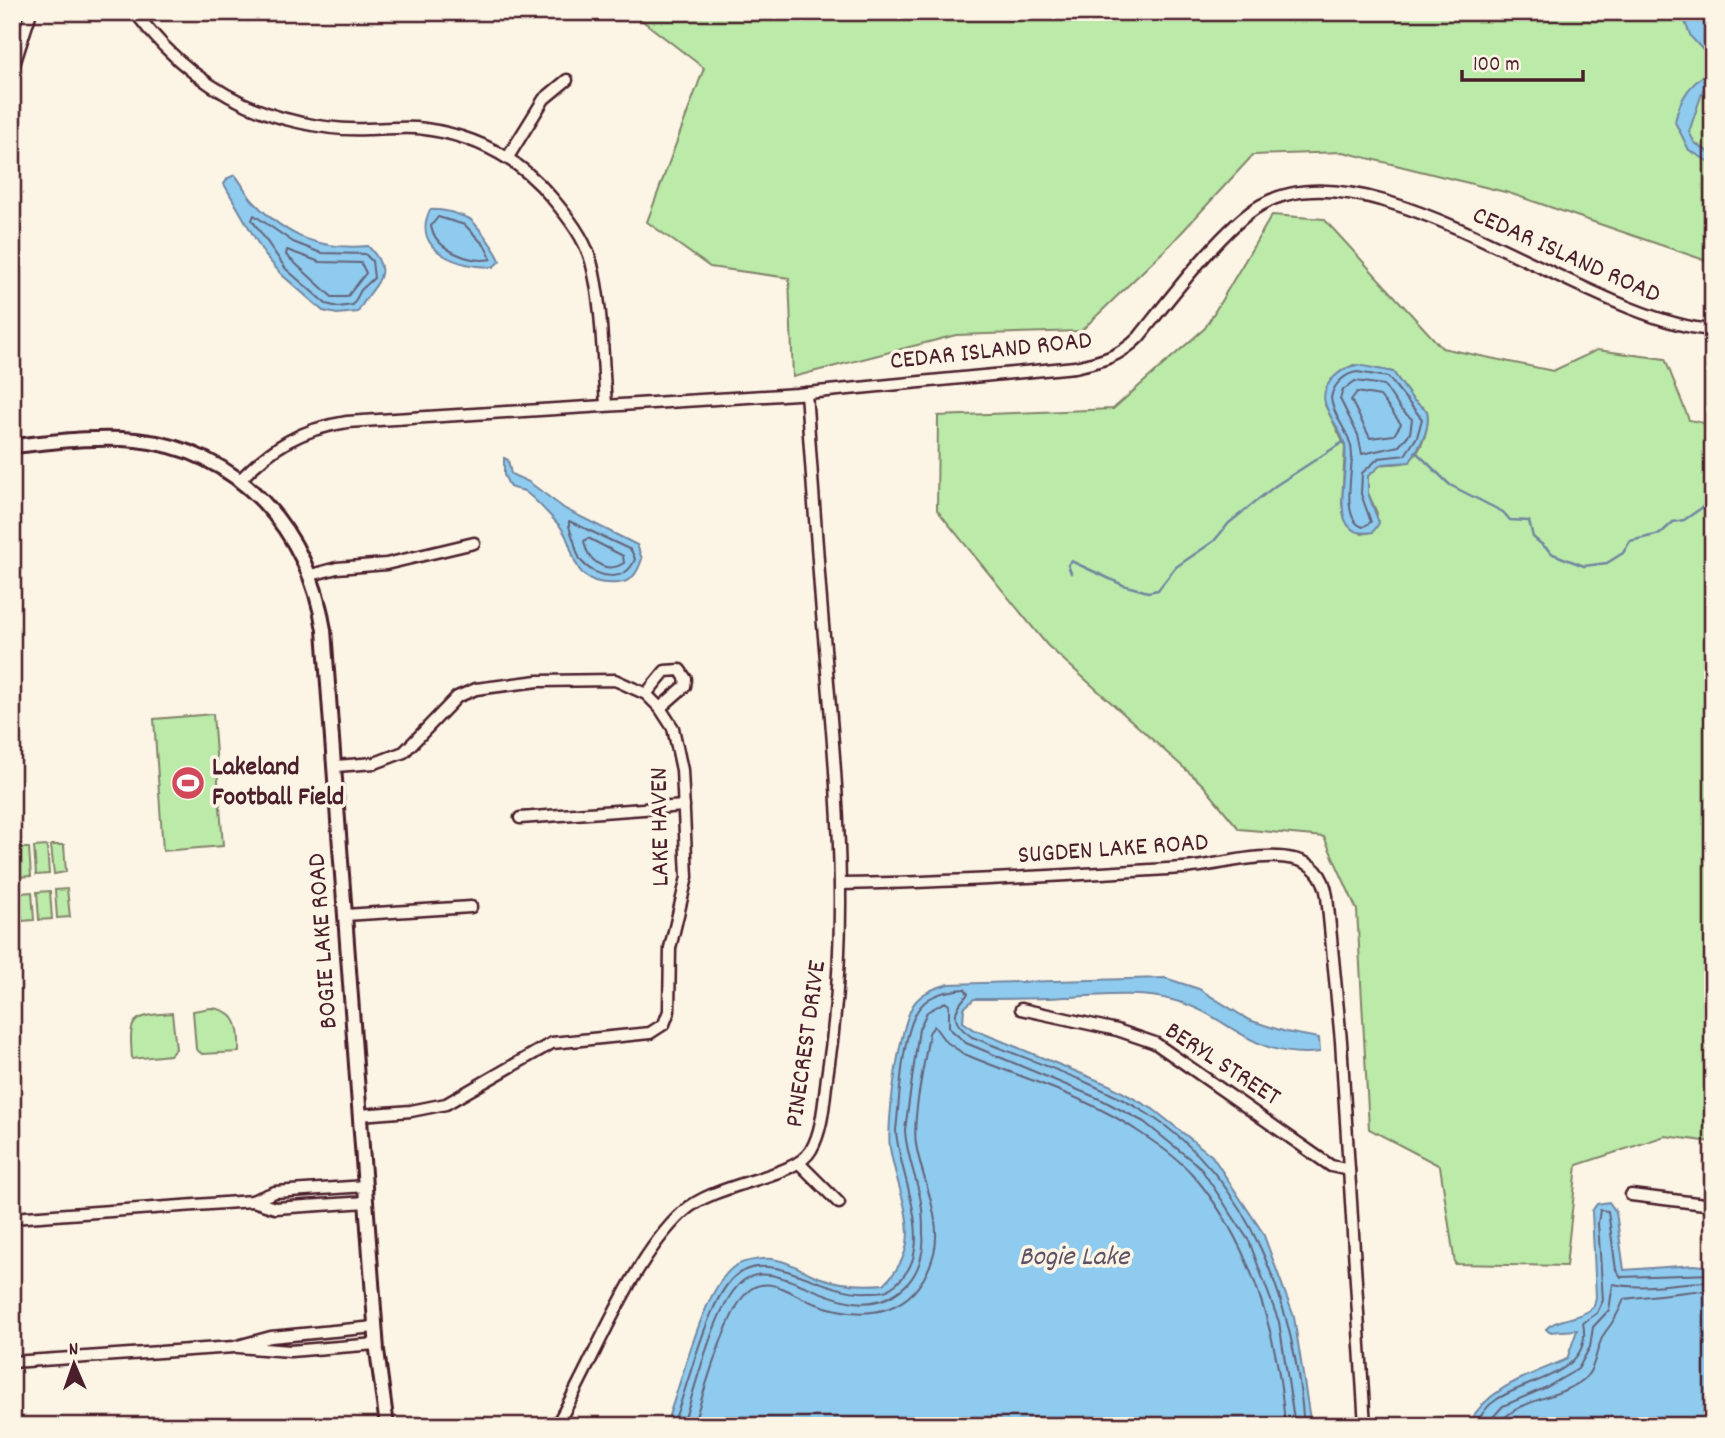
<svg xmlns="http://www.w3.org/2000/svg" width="1725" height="1438" viewBox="0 0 1725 1438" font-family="Dekko,sans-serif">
<rect width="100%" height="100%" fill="#fcf5e5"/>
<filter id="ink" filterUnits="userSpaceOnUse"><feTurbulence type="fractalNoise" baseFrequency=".0143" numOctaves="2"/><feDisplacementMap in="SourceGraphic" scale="14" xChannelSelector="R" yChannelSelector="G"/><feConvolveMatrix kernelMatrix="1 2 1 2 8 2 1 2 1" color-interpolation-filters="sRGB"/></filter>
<g filter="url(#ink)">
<g fill="#bbeaa9" stroke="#82846a" stroke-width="2" fill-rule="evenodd">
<polygon points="631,12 1713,12 1713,263 1509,193 1343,152 1253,155 1171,244 1081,331 956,335 793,377 789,278 710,267 647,222 704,68"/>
<path d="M1272 215 1324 219 1442 348 1553 371 1597 350 1665 359 1689 420 1713 425V1142L1665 1136 1577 1165 1566 1266 1455 1264 1440 1166 1369 1129 1357 910 1324 837 1239 829 1203 785 1047 645 937 510 938 416 1113 409 1205 328ZM1353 365 1393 372 1413 400 1427 411C1430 427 1421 459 1402 463 1385 466 1381 459 1368 476V493L1377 513 1373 532 1362 534 1345 520 1342 504 1345 446 1325 405 1331 380Z"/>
<polygon points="213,714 223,846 163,851 154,719"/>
<polygon points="51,845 64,845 66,872 54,874"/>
<polygon points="47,846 49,874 36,875 34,847"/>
<polygon points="16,848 29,848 31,876 18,877"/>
<polygon points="67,889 70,917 57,918 55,890"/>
<polygon points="50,891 52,919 39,920 37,892"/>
<polygon points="32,892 34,920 22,921 19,893"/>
<path d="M211 1008C238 1010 240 1029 239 1052L202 1054 196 1049 193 1011Z"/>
<path d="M172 1013 176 1049 170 1055 132 1059C129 1018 130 1016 172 1013Z"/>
</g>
<g fill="#8ecbee" stroke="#7386a0" stroke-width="2">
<polygon points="1686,12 1703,12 1712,33 1713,61 1691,37 1683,17"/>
<path d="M1713 69V80L1704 87 1689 132 1695 143 1713 155V164L1689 150 1675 122C1680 96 1692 82 1713 69Z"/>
<path d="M235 175C243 184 246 194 254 202 287 237 320 250 368 246 397 276 372 284 358 312L337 314 323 311 281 274 264 254 224 184 228 178Z"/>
<path d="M430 210C441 209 458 214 468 218 475 221 498 253 500 261L493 267C461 268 410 251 430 210Z"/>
<path d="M1358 365 1393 372 1413 400 1427 411C1431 432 1419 445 1410 462L1382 464 1368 476V493L1379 523 1373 532C1324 541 1350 472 1345 445 1339 421 1309 401 1334 377 1342 370 1348 366 1358 365Z"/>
<path d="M504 458 508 460 511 474 529 482 565 509 637 545 642 559C638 571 633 582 618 583 565 587 579 547 559 525 549 515 536 499 524 491 520 489 514 489 510 487L504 475Z"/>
<path d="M1165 978 1199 989 1249 1020 1286 1032 1319 1038 1320 1052C1250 1060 1230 1014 1172 1000 1138 991 1100 996 1065 997 1035 999 1004 999 974 999L964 1008 963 1022 975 1030 1109 1085 1153 1109 1212 1156 1263 1233 1294 1317 1311 1426H665C681 1388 702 1288 735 1266 745 1260 767 1257 777 1260 793 1263 806 1273 821 1278 842 1285 862 1286 884 1284 929 1241 898 1199 890 1148 886 1124 900 1018 916 1001 925 991 936 988 949 984Z"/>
<path d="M1609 1202 1616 1212 1624 1270 1694 1265 1713 1267V1426H1467C1488 1386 1529 1376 1567 1359L1577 1330 1549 1332 1546 1329C1557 1317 1579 1321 1594 1306L1596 1297 1592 1211 1597 1204Z"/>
</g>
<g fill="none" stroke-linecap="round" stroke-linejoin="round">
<g stroke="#656479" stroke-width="2">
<polygon points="254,215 293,242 321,253 365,254 372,261 374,278 361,290 353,305 338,307 326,304 286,269 252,220"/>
<path d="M438 217 465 225 485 246 491 259C470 264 435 249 431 226Z"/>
<polygon points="287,250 320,262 361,263 366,273 347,297 332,297 286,255"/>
<path d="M1357 372 1388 377 1422 419 1417 437 1405 455 1379 458 1362 473 1361 494 1371 522 1363 527C1341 520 1352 474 1352 455 1352 433 1333 419 1331 398 1333 385 1344 374 1357 372Z"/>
<polygon points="1355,381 1384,385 1401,410 1412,419 1410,433 1399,446 1362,454 1358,435 1340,399 1343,390"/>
<polygon points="1357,392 1380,396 1401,424 1394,435 1370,438 1351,400"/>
<path d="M569 521 631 550 635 559C626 583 597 579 582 562 577 556 576 548 574 541 572 534 568 528 569 521Z"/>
<path d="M588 538 623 556 624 563C605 575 587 560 584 541Z"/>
<path d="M672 1426C688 1391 708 1289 741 1272 777 1252 824 1295 868 1292 874 1292 883 1293 889 1289 944 1255 898 1177 896 1130 900 1099 901 1031 920 1007 931 993 949 991 965 989L968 994C951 1012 951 1023 972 1037 1031 1061 1094 1081 1148 1114 1252 1180 1295 1308 1304 1426"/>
<path d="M682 1426C696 1390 714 1302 744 1280 784 1252 853 1340 908 1283 919 1271 925 1250 923 1234 923 1224 923 1213 921 1202 917 1178 906 1155 905 1130L919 1029 927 1012 945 1002 949 1005V1028L966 1043 1102 1100 1144 1122 1200 1167 1249 1241 1279 1322 1295 1426"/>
<path d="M693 1426C703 1397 727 1305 751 1289 771 1276 793 1295 811 1302 865 1323 917 1316 934 1253 943 1219 921 1177 916 1144 912 1116 925 1063 929 1033L934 1026 945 1041 964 1054C1021 1078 1087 1096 1139 1132 1156 1143 1179 1159 1193 1175 1251 1242 1279 1338 1285 1426"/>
<path d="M1475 1426C1480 1416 1486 1406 1496 1400 1526 1379 1594 1375 1583 1323L1597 1313 1603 1300 1598 1223 1600 1210 1608 1211 1616 1270 1621 1277 1713 1274"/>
<path d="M1485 1426 1503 1406 1547 1387 1578 1369 1590 1347 1593 1327 1609 1310 1613 1284C1645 1291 1679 1281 1713 1282"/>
<path d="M1497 1426C1516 1399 1558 1399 1583 1380 1598 1367 1595 1345 1606 1331 1615 1320 1619 1312 1624 1299L1695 1291 1713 1293"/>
</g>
<g stroke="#7386a0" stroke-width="2.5">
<polyline points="1415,451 1450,485 1503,512 1510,520 1529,521 1533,537 1553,554 1584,566 1607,563 1623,553 1630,541 1660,534 1673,522 1684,520 1703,507 1707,496 1713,495"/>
<polyline points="1071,573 1068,565 1071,561 1123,585 1148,592 1158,590 1176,567 1214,541 1229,523 1275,486 1343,442"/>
</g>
<g stroke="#4a1f2b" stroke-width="15">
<g id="minor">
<path d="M135 12C176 67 230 107 298 122 319 127 345 130 367 129 386 129 407 126 425 129 476 136 519 158 552 198 568 217 584 237 591 261 603 306 602 357 606 404"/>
<polyline points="12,71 31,12"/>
<polyline points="508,157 544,99 567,80"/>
<path d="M240 480C272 447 301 429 347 422L797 394 1075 367C1102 361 1119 357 1139 337 1167 302 1225 225 1261 205 1376 139 1588 322 1713 330"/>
<polyline points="311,575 337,568 386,564 474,543"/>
<polyline points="646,694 665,671 680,670 686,679 685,686 660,708"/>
<polyline points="336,766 375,763 404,752 457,697 476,689 538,681 615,680 646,694 660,708 673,728 682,770 687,877 670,948 669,1011 664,1024 650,1033 552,1043 446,1104 411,1111 360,1115"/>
<polyline points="520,818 684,806"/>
<path d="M841 884C955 882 1069 875 1183 868 1218 866 1260 851 1294 859 1314 863 1324 876 1327 896L1341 1041 1365 1426"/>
<polyline points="345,915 471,907"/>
<polyline points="1021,1009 1117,1030 1155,1043 1331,1166 1349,1170"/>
<polyline points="799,1163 839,1203"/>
<polyline points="1631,1195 1713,1205"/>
<polyline points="253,1201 275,1208 367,1202"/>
<polyline points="12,1218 252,1201 275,1192 366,1186"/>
<polyline points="238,1347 290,1351 376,1344"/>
<polyline points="12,1362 234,1347 271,1337 375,1327"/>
<path d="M556 1426C594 1362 629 1262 683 1212 717 1181 795 1179 811 1150 824 1128 824 1095 828 1070 852 917 835 767 822 613 816 540 812 467 806 393"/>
</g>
</g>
<g stroke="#4a1f2b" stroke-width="18">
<path id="secondary" d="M12 446C53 442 95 436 136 440 239 450 309 531 324 630L377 1350 387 1426"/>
</g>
<use href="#minor" stroke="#fcf5e5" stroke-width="10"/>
<use href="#secondary" stroke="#fcf5e5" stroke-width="12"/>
</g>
</g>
<defs>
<g id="stadium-disc" transform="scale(1.75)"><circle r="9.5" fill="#d1495b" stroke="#fcf5e5"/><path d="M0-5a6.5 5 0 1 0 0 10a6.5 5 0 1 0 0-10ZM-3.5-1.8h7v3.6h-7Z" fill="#fff"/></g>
</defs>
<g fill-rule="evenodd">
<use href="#stadium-disc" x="188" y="783"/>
</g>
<g text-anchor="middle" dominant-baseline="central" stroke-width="7" stroke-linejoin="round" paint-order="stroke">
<g font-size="26" fill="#4a1f2b" stroke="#fcf5e5">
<text transform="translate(1566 256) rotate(24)">CEDAR ISLAND ROAD</text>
<text transform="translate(991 352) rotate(-6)">CEDAR ISLAND ROAD</text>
<text transform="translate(661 827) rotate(-91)">LAKE HAVEN</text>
<text transform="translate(1113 850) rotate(-4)">SUGDEN LAKE ROAD</text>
<text transform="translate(324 941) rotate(-94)">BOGIE LAKE ROAD</text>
<text transform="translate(807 1044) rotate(-82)">PINECREST DRIVE</text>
<text transform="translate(1222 1065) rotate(33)">BERYL STREET</text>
</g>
<g font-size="26" font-weight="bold" fill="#4a1f2b" stroke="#fcf5e5" text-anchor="start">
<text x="212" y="768">Lakeland<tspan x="212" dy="30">Football Field</tspan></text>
</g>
<g font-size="28" font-style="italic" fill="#5e5366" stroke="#fcf5e5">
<text x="1074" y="1259">Bogie Lake</text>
</g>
</g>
<rect width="1725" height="1438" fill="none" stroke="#fcf5e5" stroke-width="42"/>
<rect x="21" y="21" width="1683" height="1396" fill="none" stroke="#4a1f2b" stroke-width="2.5" filter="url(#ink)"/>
<g transform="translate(74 1364) rotate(358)" stroke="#fcf5e5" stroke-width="5" paint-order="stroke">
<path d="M0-5L12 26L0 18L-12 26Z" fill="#4a1f2b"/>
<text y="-10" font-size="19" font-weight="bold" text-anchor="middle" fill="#4a1f2b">N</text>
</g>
<path d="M1462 70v10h121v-10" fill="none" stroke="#4a1f2b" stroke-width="3.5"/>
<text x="1473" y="70" font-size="21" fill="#4a1f2b" stroke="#fcf5e5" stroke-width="5" paint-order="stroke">100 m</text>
</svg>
